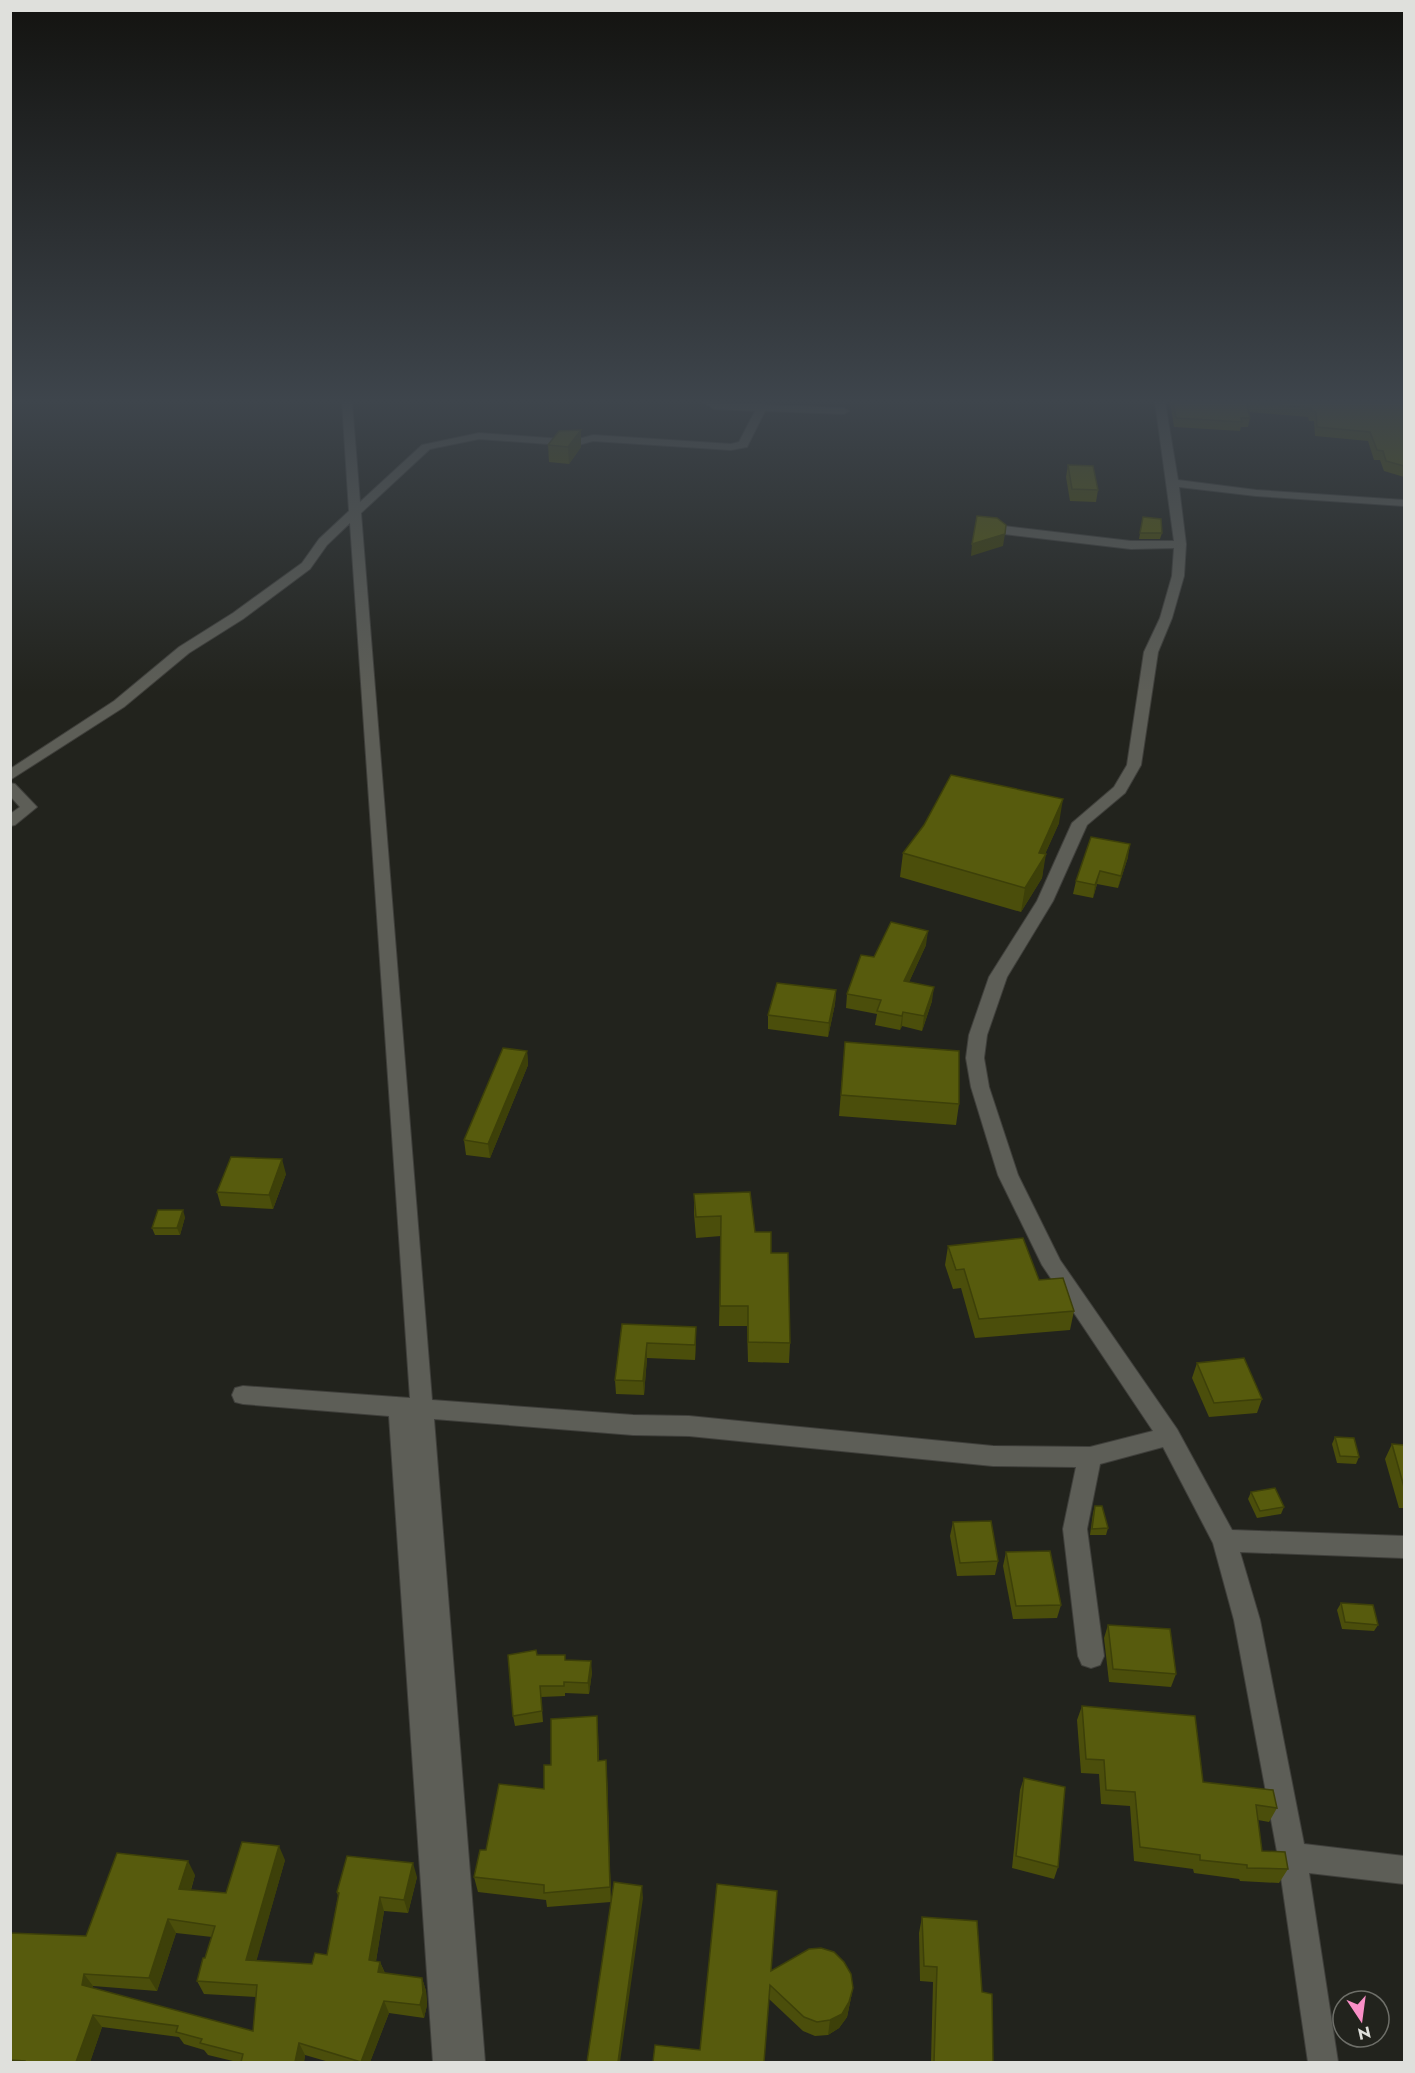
<svg xmlns="http://www.w3.org/2000/svg" width="1415" height="2073" viewBox="0 0 1415 2073" font-family="Jost,sans-serif">
<rect width="100%" height="100%" fill="#22231d"/>
<g fill="none" stroke-linecap="round" stroke-linejoin="round">
<g stroke="#3f3f3b" stroke-width="2">
<g id="minor">
<polygon points="342,402 352,402 360,502 422,445 479,433 575,440 593,435 731,444 739,442 755,411 714,409 703,402 844,408 849,411 844,414 765,411 747,447 731,450 593,441 575,446 479,439 430,449 361,513 432,1400 633,1415 689,1416 993,1446 1090,1447 1153,1431 1042,1265 998,1175 971,1087 966,1058 969,1035 989,977 1037,901 1072,823 1114,787 1127,765 1144,652 1160,618 1172,576 1174,548 1131,549 1004,534 998,530 1004,526 1131,541 1174,541 1155,402 1165,402 1178,480 1256,490 1404,500 1404,506 1256,496 1179,487 1186,544 1184,576 1172,618 1158,652 1141,765 1125,793 1087,825 1053,901 1007,977 987,1035 984,1058 989,1087 1018,1175 1060,1260 1177,1429 1232,1530 1404,1536 1404,1558 1240,1552 1260,1620 1304,1844 1404,1856 1404,1884 1309,1873 1338,2062 1308,2062 1278,1857 1234,1620 1213,1543 1163,1447 1100,1464 1087,1529 1104,1656 1100,1665 1091,1668 1082,1665 1078,1656 1063,1529 1076,1467 993,1466 689,1436 633,1435 434,1419 485,2062 433,2062 389,1416 243,1404 235,1402 232,1395 235,1388 243,1386 410,1398 350,523 327,545 310,569 243,619 189,653 124,707 10,780 10,769 114,701 179,647 233,613 302,563 319,539 349,511"/>
<polygon points="10,783 15,784 37,807 15,825 10,826 10,814 20,807 10,796"/>
</g>
</g>
<use href="#minor" fill="#5d5e57" fill-rule="evenodd"/>
</g>
<g fill="#4b4e0b" fill-rule="evenodd">
<polygon points="1170,402 1404,402 1404,477 1384,471 1380,460 1374,460 1368,441 1315,436 1314,421 1309,421 1308,417 1249,412 1250,418 1248,427 1241,427 1240,431 1174,427"/>
<polygon points="548,445 581,447 569,464 549,462"/>
<polygon points="1068,465 1098,490 1096,502 1070,501 1066,477"/>
<polygon points="1143,517 1162,533 1160,539 1139,539"/>
<polygon points="1059,823 1045,854 1042,878 1021,912 900,877 903,853"/>
<polygon points="1128,857 1118,888 1097,884 1093,898 1073,894 1076,881"/>
<polygon points="926,945 909,982 932,1001 922,1031 902,1026 900,1030 875,1025 877,1014 846,1008 847,994 874,957"/>
<polygon points="836,990 835,1004 828,1037 768,1029 768,1015"/>
<polygon points="845,1042 959,1104 956,1125 839,1116"/>
<polygon points="527,1051 528,1065 490,1158 466,1155 464,1140"/>
<polygon points="286,1174 273,1209 221,1206 217,1192"/>
<polygon points="694,1194 755,1232 771,1253 790,1343 789,1363 748,1362 747,1326 719,1326 721,1236 696,1238 694,1214"/>
<polygon points="185,1217 180,1235 155,1235 152,1228"/>
<polygon points="948,1246 1039,1280 1074,1311 1070,1330 975,1338 961,1288 953,1289 945,1265"/>
<polygon points="622,1324 696,1341 695,1360 647,1358 644,1395 616,1394 615,1380"/>
<polygon points="1197,1363 1262,1399 1257,1413 1209,1417 1192,1378"/>
<polygon points="1335,1437 1359,1457 1356,1464 1337,1463 1332,1444"/>
<polygon points="1392,1444 1404,1445 1404,1508 1399,1508 1385,1459"/>
<polygon points="1251,1492 1284,1507 1281,1514 1257,1518 1248,1499"/>
<polygon points="1095,1506 1108,1528 1106,1535 1090,1535 1093,1513"/>
<polygon points="953,1522 998,1561 995,1575 957,1576 950,1536"/>
<polygon points="1006,1552 1061,1605 1057,1618 1013,1619 1003,1566"/>
<polygon points="1341,1603 1378,1625 1374,1631 1342,1629 1337,1610"/>
<polygon points="1108,1625 1176,1674 1171,1687 1109,1682 1104,1638"/>
<polygon points="537,1655 566,1660 592,1672 589,1694 565,1693 565,1696 541,1697 543,1722 515,1726 513,1716"/>
<polygon points="1082,1706 1203,1782 1277,1808 1269,1822 1258,1820 1262,1851 1288,1869 1279,1883 1240,1881 1239,1879 1194,1873 1193,1869 1134,1861 1130,1806 1101,1804 1099,1774 1081,1773 1077,1720"/>
<polygon points="598,1732 599,1761 606,1760 607,1776 611,1902 547,1907 546,1900 478,1892 474,1877 486,1850 544,1789 551,1765"/>
<polygon points="1024,1778 1058,1867 1054,1879 1012,1868 1020,1790"/>
<path d="M285 1860 256 1961 312 1964 327 1955 338 1896 337 1892 417 1877 408 1913 384 1911 376 1961 380 1962 385 1973 422 1978 426 1991 427 2005 424 2018 389 2013 370 2062H329L305 2055 304 2062H237L208 2055 204 2050 184 2044 179 2037 102 2027 90 2062H10V1933L86 1936 195 1875 191 1890 226 1893ZM176 1933 212 1937 197 1981 204 1994 256 1997 253 2031 93 1988V1986L157 1991Z"/>
<polygon points="922,1917 982,1992 993,2062 931,2062 933,1982 920,1981 919,1933"/>
<polygon points="771,1971 853,1988 847,2017 839,2028 828,2035 815,2036 803,2031 769,1999 700,2050"/>
</g>
<g fill="#3d4009">
<polygon points="581,430 581,447 569,464 568,447"/>
<polygon points="1005,534 1003,546 971,556 972,544"/>
<polygon points="1063,799 1059,823 1042,861 1046,854 1042,878 1021,912 1025,888 1039,853"/>
<polygon points="1130,844 1128,857 1118,888 1121,876"/>
<polygon points="1100,871 1097,884 1093,898 1095,885"/>
<polygon points="928,931 926,945 903,995 904,981"/>
<polygon points="934,987 932,1001 922,1031 924,1016"/>
<polygon points="836,990 835,1004 828,1037 829,1023"/>
<polygon points="903,1012 902,1026 900,1030 902,1016"/>
<polygon points="527,1051 528,1065 490,1158 488,1144"/>
<polygon points="282,1159 286,1174 273,1209 269,1195"/>
<polygon points="183,1210 185,1217 180,1235 177,1228"/>
<polygon points="696,1327 696,1341 695,1360 695,1345"/>
<polygon points="647,1343 647,1358 644,1395 643,1381"/>
<polygon points="591,1661 592,1672 589,1694 588,1683"/>
<polygon points="597,1716 598,1732 599,1777 598,1761"/>
<polygon points="606,1760 607,1776 611,1902 610,1887"/>
<polygon points="279,1846 285,1860 253,1973 246,1960"/>
<polygon points="188,1861 195,1875 187,1902 179,1889"/>
<polygon points="413,1863 417,1877 408,1913 404,1900"/>
<polygon points="642,1886 643,1898 620,2062 618,2062"/>
<polygon points="380,1897 384,1911 374,1973 369,1960"/>
<polygon points="168,1919 176,1933 157,1991 149,1978"/>
<polygon points="380,1962 385,1974 378,1972"/>
<polygon points="84,1974 93,1986 91,1998 82,1985"/>
<polygon points="422,1978 426,1991 427,2005 424,2018 420,2005"/>
<polygon points="853,1988 847,2017 839,2028 828,2035 830,2020"/>
<polygon points="384,2001 389,2013 370,2062 361,2062"/>
<polygon points="93,2015 102,2027 90,2062 76,2062"/>
<polygon points="299,2043 305,2055 304,2062 295,2062"/>
</g>
<g fill="#575b0d" stroke="#3d4009" stroke-width="1.5" fill-rule="evenodd">
<polygon points="1173,402 1404,402 1404,466 1386,461 1383,451 1377,450 1370,432 1317,427 1316,412 1312,411 1311,408 1246,402 1250,418 1241,418 1242,422 1176,418"/>
<polygon points="581,430 568,447 548,445 559,431"/>
<polygon points="1068,465 1093,466 1098,490 1072,489"/>
<polygon points="977,516 997,518 1006,525 1005,534 972,544"/>
<polygon points="1143,517 1161,519 1162,533 1140,533"/>
<polygon points="951,775 1063,799 1039,853 1046,854 1025,888 903,853 924,825"/>
<polygon points="1091,837 1130,844 1121,876 1100,871 1095,885 1076,881"/>
<polygon points="891,922 928,931 904,981 934,987 924,1016 903,1012 902,1016 877,1011 881,1000 847,994 861,955 874,957"/>
<polygon points="777,983 836,990 829,1023 768,1015"/>
<polygon points="845,1042 959,1051 959,1104 841,1095"/>
<polygon points="503,1048 527,1051 488,1144 464,1140"/>
<polygon points="231,1157 282,1159 269,1195 217,1192"/>
<polygon points="750,1192 755,1232 771,1232 771,1253 788,1253 790,1343 748,1342 748,1306 720,1306 721,1216 696,1217 694,1194"/>
<polygon points="158,1210 183,1210 177,1228 152,1228"/>
<polygon points="1023,1238 1039,1280 1063,1278 1074,1311 979,1319 964,1269 956,1270 948,1246"/>
<polygon points="622,1324 696,1327 695,1345 647,1343 643,1381 615,1380"/>
<polygon points="1244,1358 1262,1399 1214,1403 1197,1363"/>
<polygon points="1335,1437 1354,1438 1359,1457 1340,1456"/>
<polygon points="1392,1444 1404,1445 1404,1487"/>
<polygon points="1275,1488 1284,1507 1260,1511 1251,1492"/>
<polygon points="1095,1506 1102,1506 1108,1528 1092,1529"/>
<polygon points="991,1521 998,1561 960,1563 953,1522"/>
<polygon points="1050,1551 1061,1605 1016,1606 1006,1552"/>
<polygon points="1341,1603 1373,1605 1378,1625 1345,1622"/>
<polygon points="1108,1625 1170,1629 1176,1674 1113,1669"/>
<polygon points="536,1650 537,1655 565,1655 565,1660 591,1661 588,1683 564,1682 564,1686 540,1686 542,1711 513,1716 508,1655"/>
<polygon points="1082,1706 1195,1716 1203,1782 1273,1790 1277,1808 1256,1805 1262,1851 1285,1852 1288,1869 1247,1868 1247,1865 1200,1860 1200,1855 1140,1847 1135,1792 1106,1790 1104,1760 1086,1759"/>
<polygon points="597,1716 598,1761 606,1760 610,1887 544,1893 544,1885 474,1877 480,1850 486,1850 499,1784 544,1789 544,1765 551,1765 551,1719"/>
<polygon points="1024,1778 1065,1787 1058,1867 1016,1856"/>
<path d="M242 1842 279 1846 246 1960 312 1964 315 1953 327 1955 339 1893 337 1892 347 1856 413 1863 404 1900 380 1897 369 1960 380 1962 378 1972 422 1978 423 1993 420 2005 384 2001 361 2062 299 2043 295 2062H241L243 2054 200 2043 202 2039 176 2032 178 2026 93 2015 76 2062H25V2061L10 2060V1933L86 1936 117 1853 188 1861 179 1889 226 1893ZM168 1919 215 1926 205 1958H203L197 1981 257 1985 253 2031 82 1985 84 1974 149 1978Z"/>
<polygon points="614,1882 642,1886 618,2062 587,2062"/>
<polygon points="717,1884 777,1891 771,1971 809,1949 821,1948 834,1952 844,1962 851,1974 853,1988 849,2002 842,2014 830,2020 817,2022 804,2017 770,1985 764,2062 653,2062 655,2045 700,2050"/>
<polygon points="922,1917 977,1921 982,1992 992,1994 993,2062 934,2062 937,1967 924,1966"/>
</g>
<linearGradient id="sky" x2="0" y2="1"><stop stop-color="#131310"/><stop offset="0.58" stop-color="#3e454c"/><stop offset="1" stop-color="#3e454c" stop-opacity="0"/></linearGradient>
<rect width="1415" height="692" fill="url(#sky)"/>
<rect width="1415" height="2073" fill="none" stroke="#dfe0dc" stroke-width="24"/>
<g transform="translate(1361 2019) rotate(167)"><circle r="28" fill="#22231d" stroke="#6e6f69" stroke-width="1.5"/>
<path d="M0-4.5L10 22L0 15L-10 22Z" fill="#fa8fc7"/>
<text y="-9" font-size="16" font-weight="bold" text-anchor="middle" fill="#dfe0dc">N</text>
</g>
</svg>
